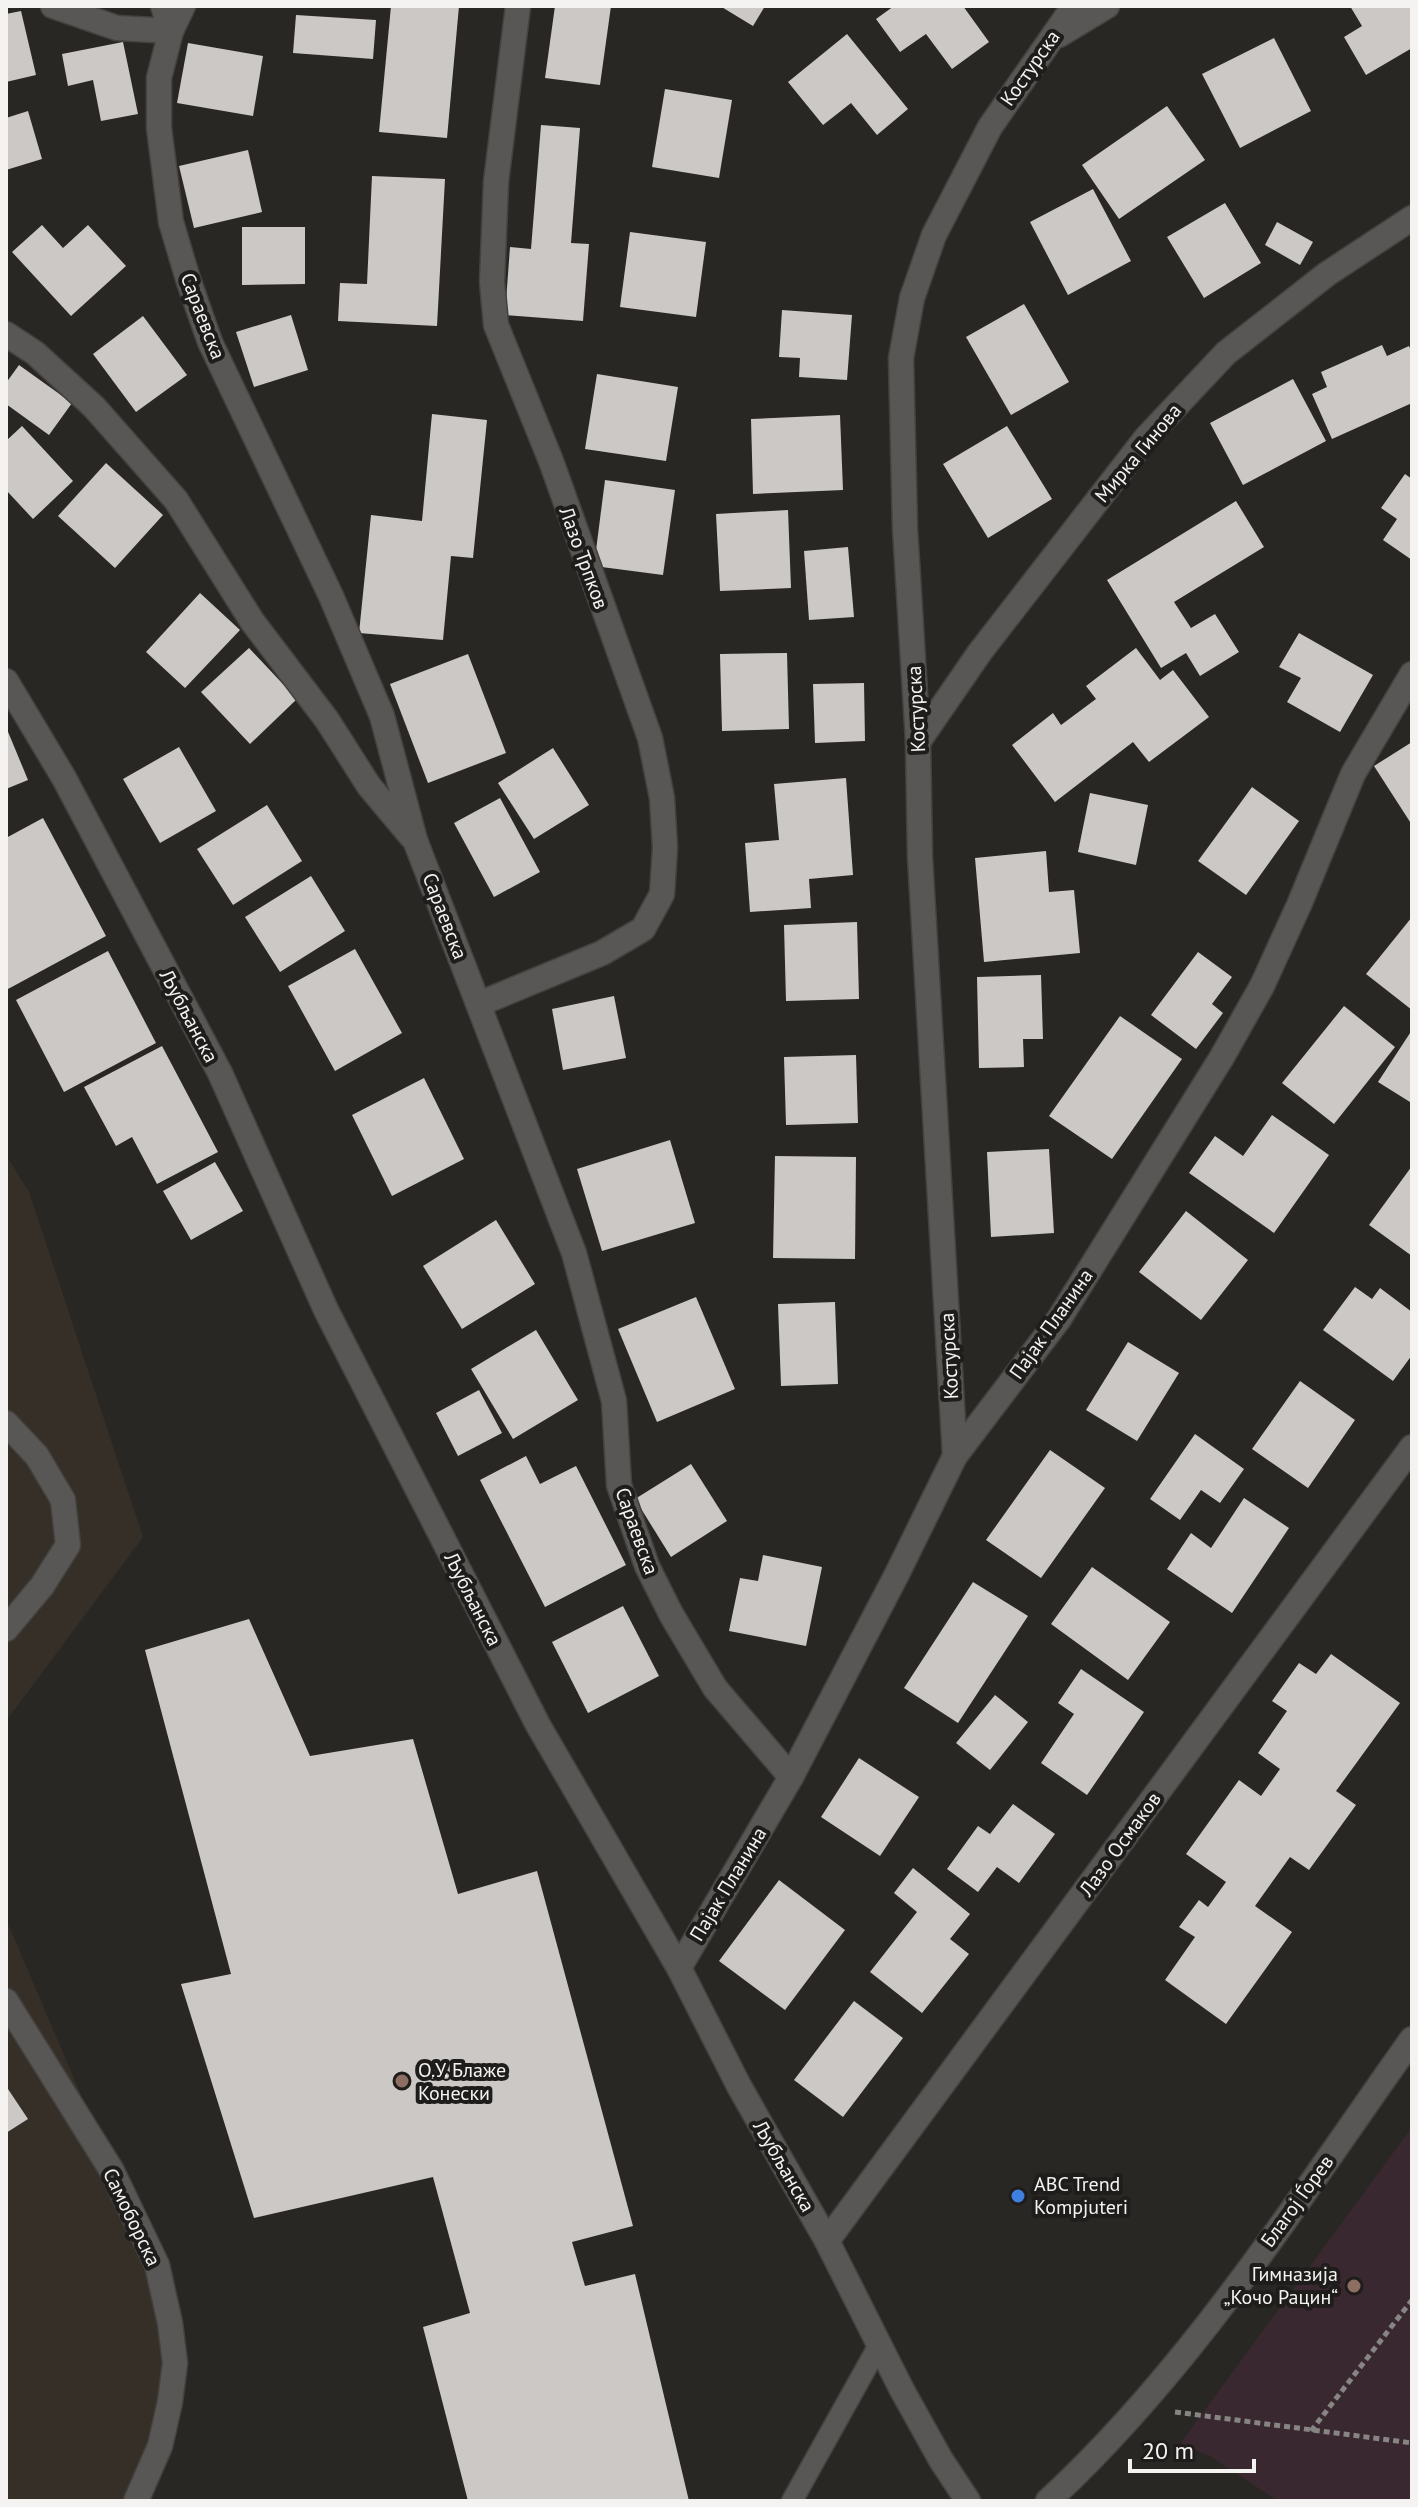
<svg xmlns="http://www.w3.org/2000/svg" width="1418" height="2507" viewBox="0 0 1418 2507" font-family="'PT Sans',sans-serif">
<rect width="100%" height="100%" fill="#292724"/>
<g fill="#352f28">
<polygon points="6,1155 29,1192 143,1537 6,1721"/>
<polygon points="6,1919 128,2205 175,2363 131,2501 6,2501"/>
</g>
<polygon fill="#3a2830" points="1412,2127 1412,2501 1278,2501 1210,2456 1180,2444"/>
<g fill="#ccc8c6">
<polygon points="391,6 459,6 447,138 379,132"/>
<polygon points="555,6 611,6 600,85 545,78"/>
<polygon points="720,6 765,6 753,26"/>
<polygon points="894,6 963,6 989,42 952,69 926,34 900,52 876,19"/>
<polygon points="1350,6 1412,6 1412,48 1366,75 1344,37 1362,26"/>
<polygon points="21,11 36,75 6,82 6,14"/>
<polygon points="296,15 376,20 373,59 293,53"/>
<polygon points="847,34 908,109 877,135 851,103 823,125 788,82"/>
<polygon points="1274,38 1311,111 1240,148 1202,74"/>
<polygon points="123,42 138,114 101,121 93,80 68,86 62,54"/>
<polygon points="188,43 263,56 253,116 177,103"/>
<polygon points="665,89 732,100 719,178 652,167"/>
<polygon points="1167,106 1205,160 1119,219 1082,165"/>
<polygon points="28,111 42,159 6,170 6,118"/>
<polygon points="541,125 580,128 571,243 589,244 583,321 505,315 510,247 531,249"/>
<polygon points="248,150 262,212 194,228 179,166"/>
<polygon points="372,176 445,179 437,326 338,321 340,283 367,284"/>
<polygon points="1093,189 1131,261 1068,295 1030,222"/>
<polygon points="1225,203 1261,263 1204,298 1167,237"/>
<polygon points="1277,222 1313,242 1300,265 1265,245"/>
<polygon points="42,225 63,248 88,225 126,266 71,316 12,252"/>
<polygon points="242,227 305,227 305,284 242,285"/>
<polygon points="630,232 706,242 696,317 620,307"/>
<polygon points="1024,304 1069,382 1011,415 966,337"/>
<polygon points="782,310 852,315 847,380 799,377 800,358 779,357"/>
<polygon points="291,315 308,370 254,387 236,332"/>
<polygon points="143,316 187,375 136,412 93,354"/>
<polygon points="1382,345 1387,356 1409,346 1412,353 1412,403 1332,439 1312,394 1327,387 1321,372"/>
<polygon points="19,365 72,403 49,435 6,404 6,383"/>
<polygon points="597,374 678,387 666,461 585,449"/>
<polygon points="1293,379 1326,441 1243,485 1210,423"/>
<polygon points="432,414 487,420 473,558 451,556 443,640 359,633 371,515 422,521"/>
<polygon points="840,415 843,490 753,494 751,419"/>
<polygon points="22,426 73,481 33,519 6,490 6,441"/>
<polygon points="1007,426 1052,499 988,538 943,464"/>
<polygon points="106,463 163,515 115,568 58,516"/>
<polygon points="1405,474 1412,479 1412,560 1383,540 1397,519 1381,508"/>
<polygon points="605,480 675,490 663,575 594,566"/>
<polygon points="1236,501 1264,547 1174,602 1191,628 1215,614 1239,652 1200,676 1186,653 1161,668 1107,580"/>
<polygon points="788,510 791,588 720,591 716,514"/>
<polygon points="848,547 854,617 809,620 804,551"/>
<polygon points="200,593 240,630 185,688 146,652"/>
<polygon points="1299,633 1373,675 1340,732 1287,702 1301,678 1279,667"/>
<polygon points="249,648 297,699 250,744 201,692"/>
<polygon points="1136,648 1160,680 1173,670 1209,717 1149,762 1133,742 1055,802 1012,745 1053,713 1061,725 1096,699 1086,686"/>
<polygon points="787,653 789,729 722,731 720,654"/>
<polygon points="468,654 506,753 428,783 390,684"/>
<polygon points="864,683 865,741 815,743 813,684"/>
<polygon points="6,727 28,780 6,789"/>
<polygon points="1412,742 1412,825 1374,766"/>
<polygon points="179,747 216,811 160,843 123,779"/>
<polygon points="553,748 589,805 534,839 498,783"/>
<polygon points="846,778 853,875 809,879 811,908 750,912 745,843 779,840 774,784"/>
<polygon points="1252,787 1299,821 1246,895 1198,861"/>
<polygon points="1090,793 1148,805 1136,865 1078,852"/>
<polygon points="500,798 540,872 494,897 454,823"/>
<polygon points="267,805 302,861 233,905 197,849"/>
<polygon points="43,818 106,936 8,989 6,838"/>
<polygon points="1046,851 1049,892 1074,890 1080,953 984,962 975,858"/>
<polygon points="311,876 345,931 280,972 245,917"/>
<polygon points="1412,917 1412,1010 1366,974"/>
<polygon points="857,922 859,999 786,1001 784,925"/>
<polygon points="355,949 402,1033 335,1071 288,986"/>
<polygon points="108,951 156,1043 64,1092 16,1000"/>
<polygon points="1198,952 1232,977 1212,1004 1223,1013 1196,1049 1151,1015"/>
<polygon points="1041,975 1043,1039 1023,1039 1024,1067 979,1068 977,977"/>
<polygon points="614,996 626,1058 563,1070 552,1009"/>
<polygon points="1344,1006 1395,1047 1334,1124 1282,1083"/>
<polygon points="1120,1016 1182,1059 1112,1159 1049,1116"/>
<polygon points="1412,1030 1412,1100 1410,1102 1378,1082"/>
<polygon points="162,1046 218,1152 157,1184 132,1137 116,1146 84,1087"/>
<polygon points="856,1055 858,1123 786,1125 784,1057"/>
<polygon points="424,1078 464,1159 392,1196 352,1115"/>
<polygon points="1272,1115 1329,1155 1274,1233 1189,1173 1215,1136 1243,1156"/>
<polygon points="670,1140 695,1223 602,1251 577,1169"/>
<polygon points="1049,1149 1054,1233 991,1237 987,1152"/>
<polygon points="775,1156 856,1157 855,1259 773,1258"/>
<polygon points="215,1162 243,1211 191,1240 163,1191"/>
<polygon points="1412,1166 1412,1256 1369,1225"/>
<polygon points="1186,1211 1248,1260 1201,1320 1139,1272"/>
<polygon points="496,1220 535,1284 462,1329 423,1266"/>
<polygon points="1355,1287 1372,1299 1380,1288 1412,1312 1412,1355 1393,1381 1323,1330"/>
<polygon points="696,1297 735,1389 657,1422 618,1329"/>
<polygon points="835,1302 838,1384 781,1386 778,1304"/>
<polygon points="536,1330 578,1400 513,1439 471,1369"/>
<polygon points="1128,1342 1179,1373 1137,1441 1086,1410"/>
<polygon points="1300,1381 1355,1420 1308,1488 1252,1449"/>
<polygon points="479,1390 502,1433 458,1456 436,1413"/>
<polygon points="1195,1434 1244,1469 1220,1503 1201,1490 1180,1520 1150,1499"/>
<polygon points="1050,1450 1105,1488 1041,1578 986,1540"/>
<polygon points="526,1456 540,1484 576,1466 626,1565 545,1607 480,1480"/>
<polygon points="691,1464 727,1521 671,1557 635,1499"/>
<polygon points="1244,1498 1289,1528 1232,1613 1167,1569 1191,1533 1211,1548"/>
<polygon points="763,1555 822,1567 806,1646 729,1631 740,1578 758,1581"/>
<polygon points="1092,1567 1170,1622 1128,1680 1051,1624"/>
<polygon points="973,1582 1028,1616 958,1723 904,1688"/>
<polygon points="623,1606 659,1676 588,1713 552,1642"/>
<polygon points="249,1619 310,1756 413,1739 458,1894 537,1871 633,2226 572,2242 585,2286 635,2274 689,2501 468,2501 423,2327 470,2313 433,2177 254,2218 181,1984 231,1974 145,1650"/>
<polygon points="1331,1654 1400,1703 1336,1791 1356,1805 1309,1870 1290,1857 1255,1906 1292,1932 1226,2024 1165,1980 1195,1937 1179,1927 1199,1900 1208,1907 1226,1882 1186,1854 1239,1780 1261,1796 1280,1769 1258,1753 1287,1711 1272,1701 1299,1663 1316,1674"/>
<polygon points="1081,1669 1144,1712 1087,1795 1041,1763 1074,1714 1058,1703"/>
<polygon points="995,1695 1028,1722 990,1770 956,1743"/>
<polygon points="859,1758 919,1797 880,1856 821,1817"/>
<polygon points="1013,1804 1055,1834 1019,1883 997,1867 978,1892 947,1869 978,1826 990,1834"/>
<polygon points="913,1868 970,1914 950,1939 969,1954 922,2013 870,1972 917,1912 894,1893"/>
<polygon points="779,1880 845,1930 785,2010 719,1961"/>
<polygon points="854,2001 903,2038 843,2117 794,2080"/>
<polygon points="6,2086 28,2119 6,2133"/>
</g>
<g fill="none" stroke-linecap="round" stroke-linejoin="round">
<g stroke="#43423f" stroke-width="23">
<polyline id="lane" points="792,2501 879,2345"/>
</g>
<g stroke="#43423f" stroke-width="27">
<g id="street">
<polyline points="53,6 117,28 171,31 163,6"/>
<polyline points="183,6 171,31 159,78 159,128 171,222 188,279 210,342 331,596 382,716 415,840 574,1253 614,1401 619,1485 647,1566 671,1614 715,1688 791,1777"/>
<polyline points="1059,35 1107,6"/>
<polyline points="6,334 35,353 94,407 176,500 252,621 327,720 369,786 411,836"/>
<polyline points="6,681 64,778 220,1073 326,1310 538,1725 679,1968 739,2086 827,2241 902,2390 941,2460 968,2501"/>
<polyline points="918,742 980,652 1146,438 1226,353 1327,274 1412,218"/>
<polyline points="479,1004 602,953 643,929 662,894 665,848 662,798 650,738 551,461 496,325 492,282 496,182 518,6"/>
<polyline points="6,1423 37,1456 63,1500 68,1545 42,1586 6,1629"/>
<polyline points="955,1456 920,857 918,742 905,528 901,358 912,298 934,235 990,127 1074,6"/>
<polyline points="679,1968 791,1777 897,1574 955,1456 1059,1319 1222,1057 1262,986 1299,905 1353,774 1412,674"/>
<polyline points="6,2001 112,2171 157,2265 170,2323 175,2363 170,2402 160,2446 136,2501"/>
<polyline points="827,2241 1412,1447"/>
</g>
</g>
<g stroke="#43423f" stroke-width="27">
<path id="secondary" d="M1048 2501C1192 2368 1299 2198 1412 2039"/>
</g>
<g stroke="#878583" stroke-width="5" stroke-dasharray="6 4" stroke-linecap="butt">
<polyline points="1175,2412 1412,2443"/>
<polyline points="1311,2431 1412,2300"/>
</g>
<use href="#lane" stroke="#595755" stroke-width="20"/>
<use href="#street" stroke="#595755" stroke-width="24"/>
<use href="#secondary" stroke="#595755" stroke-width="24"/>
</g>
<g fill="#8d6e63" stroke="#1f1d1b" stroke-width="3">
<circle cx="402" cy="2081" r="8"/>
<circle cx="1354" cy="2286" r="8"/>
</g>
<circle fill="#3f7fe0" stroke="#1f1d1b" stroke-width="3" cx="1018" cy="2196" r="8"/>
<g text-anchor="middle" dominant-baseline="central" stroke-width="8" stroke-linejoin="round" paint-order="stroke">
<g font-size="20" fill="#f4f3f1" stroke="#1f1d1b">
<text transform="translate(1030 68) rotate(-55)">Костурска</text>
<text transform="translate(203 316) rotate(69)">Сараевска</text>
<text transform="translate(1138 453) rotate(-50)">Мирка Гинова</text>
<text transform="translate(584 558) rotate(70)">Лазо Трпков</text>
<text transform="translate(916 709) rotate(-93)">Костурска</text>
<text transform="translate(445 916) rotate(69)">Сараевска</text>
<text transform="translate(189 1016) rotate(62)">Љубљанска</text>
<text transform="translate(1051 1324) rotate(-55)">Пајак Планина</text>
<text transform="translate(949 1356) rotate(-93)">Костурска</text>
<text transform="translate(637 1531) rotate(70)">Сараевска</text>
<text transform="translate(473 1599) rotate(63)">Љубљанска</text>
<text transform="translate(1120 1844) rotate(-54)">Лазо Осмаков</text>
<text transform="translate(728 1884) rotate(-59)">Пајак Планина</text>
<text transform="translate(784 2166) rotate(60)">Љубљанска</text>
<text transform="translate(1297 2201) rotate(-54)">Благој Ѓорев</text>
<text transform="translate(132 2217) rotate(64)">Самоборска</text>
</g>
<g font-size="20" fill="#f4f3f1" stroke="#1f1d1b" text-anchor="start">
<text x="418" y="2070">О.У. Блаже<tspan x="418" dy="23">Конески</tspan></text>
<text x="1034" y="2184">ABC Trend<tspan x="1034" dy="23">Kompjuteri</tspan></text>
<text x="1338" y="2274" text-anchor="end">Гимназија<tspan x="1338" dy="23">„Кочо Рацин“</tspan></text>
</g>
</g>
<rect width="1418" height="2507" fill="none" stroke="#f4f3f1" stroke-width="16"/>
<path d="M1130 2459v12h124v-12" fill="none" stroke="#f4f3f1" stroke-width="4"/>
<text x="1142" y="2459" font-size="24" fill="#f4f3f1" stroke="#1f1d1b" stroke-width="6" paint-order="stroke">20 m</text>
</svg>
